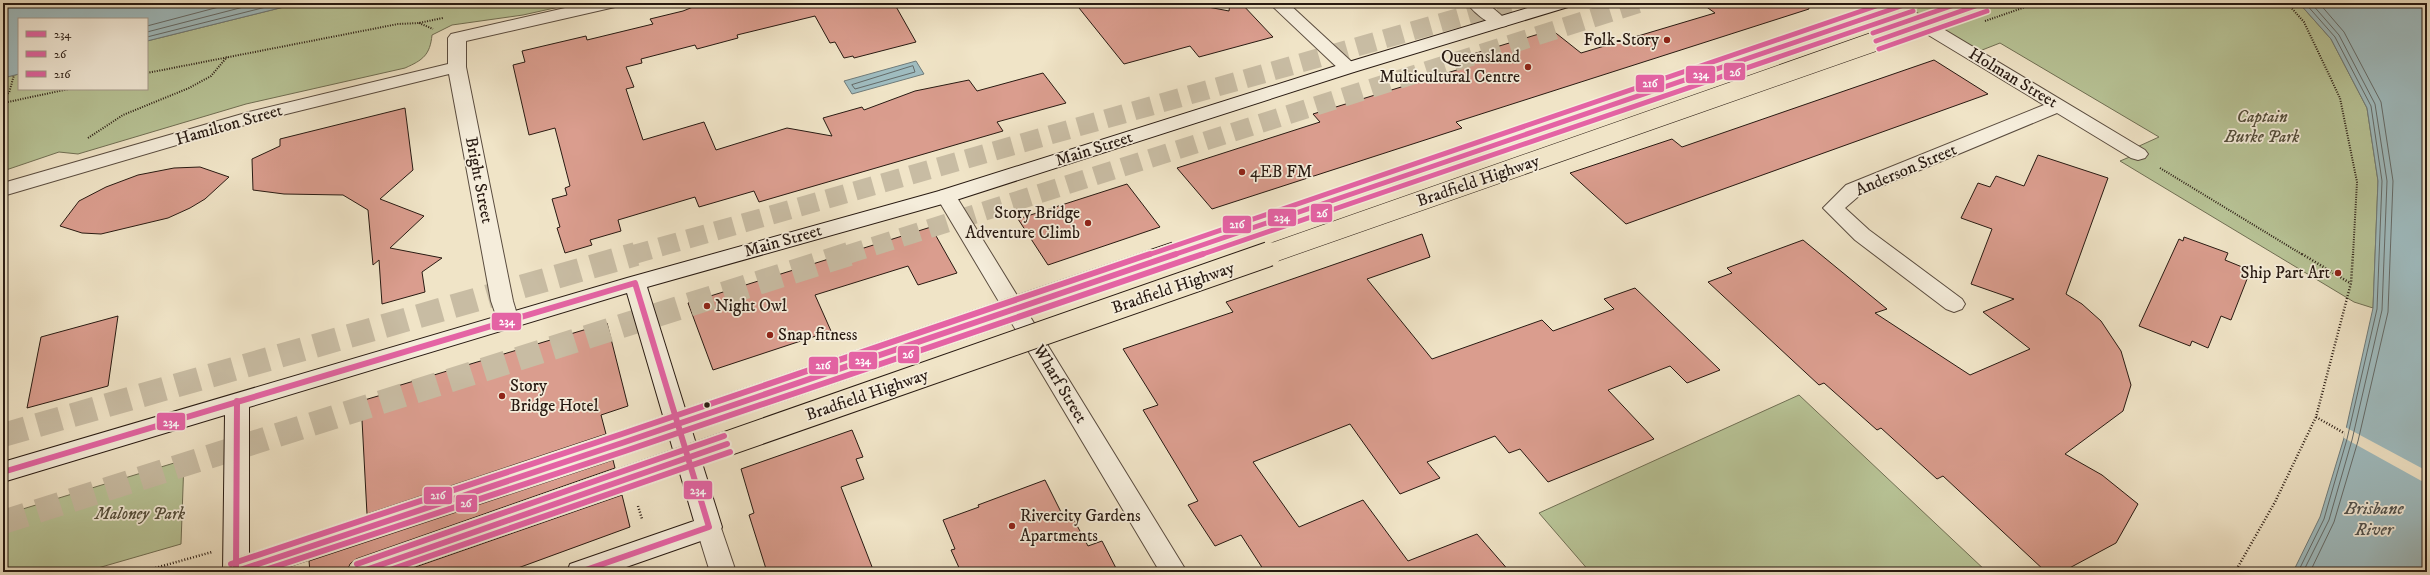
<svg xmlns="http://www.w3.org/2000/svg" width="2430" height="575" viewBox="0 0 2430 575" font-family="'IM FELL DW Pica',serif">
<rect width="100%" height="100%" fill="#f0e4c7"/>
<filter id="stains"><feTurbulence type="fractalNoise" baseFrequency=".005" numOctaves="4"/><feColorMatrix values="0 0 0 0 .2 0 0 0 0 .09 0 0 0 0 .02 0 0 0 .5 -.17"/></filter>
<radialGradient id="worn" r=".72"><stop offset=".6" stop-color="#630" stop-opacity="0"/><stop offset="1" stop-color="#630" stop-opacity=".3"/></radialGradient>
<g fill="#b8c497" stroke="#706f54">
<path d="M300 3H577L523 15 452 25 432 35C430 55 423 60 405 68L246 104 78 154 59 152 3 171V78L19 74V89H147V41Z"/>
<polygon points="1899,3 2299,3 2331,39 2367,108 2378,181 2373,308 2354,302 2120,161 2137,154 2137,147 2159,137 2000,43 1977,52"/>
<polygon points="1799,395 1987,572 1590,572 1539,513"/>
<polygon points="184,460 181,544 84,572 3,572 3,515"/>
</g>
<g fill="#9fbcc0" stroke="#6f7b7a">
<polygon points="3,3 300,3 147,41 147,19 19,19 19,74 3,78"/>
<polygon points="2299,3 2427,3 2427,572 2293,572 2320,517 2344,438 2373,308 2378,181 2367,108 2331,39"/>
<polygon points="916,61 924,74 852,94 844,81"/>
</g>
<polygon fill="#f0e4c7" points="2345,427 2427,471 2427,484 2344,438"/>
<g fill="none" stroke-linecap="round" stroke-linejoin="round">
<g stroke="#646b69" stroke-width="1">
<polyline points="147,26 234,3"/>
<polyline points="147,32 259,3"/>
<polyline points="147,37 282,3"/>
<polygon points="913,66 915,72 855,89 852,85"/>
<polyline points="2298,572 2324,519 2347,439 2377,309 2382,181 2371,106 2335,37 2305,3"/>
<polyline points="2303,572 2329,520 2352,440 2382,310 2387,181 2375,104 2339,35 2311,3"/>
<polyline points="2310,572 2334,522 2358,441 2388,312 2393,181 2381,102 2344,32 2319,3"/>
</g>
</g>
<g fill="#da9d8e" stroke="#281a12">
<polygon points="703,3 894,3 916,42 854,58 853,56 844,58 835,42 830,43 815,16 737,35 738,38 697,49 695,45 641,59 642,63 626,67 634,87 626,89 643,140 704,122 716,150 787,128 832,136 823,118 862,107 864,110 915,91 969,80 977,91 1043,73 1066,103 997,122 1003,131 759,202 754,191 699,207 695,197 618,220 621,231 590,240 592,245 565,253 557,228 560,227 552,199 567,195 565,188 570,186 555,128 529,135 513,65 525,62 522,51 586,36 587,40 653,24 650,19 683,11"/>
<polygon points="1075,3 1187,3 1229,11 1230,3 1241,3 1273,37 1199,57 1190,46 1124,64"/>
<polygon points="1701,3 1808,3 1809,9 1456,122 1462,128 1212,209 1177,168 1320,122 1313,114 1460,69 1450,61 1552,30 1581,53 1715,13"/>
<polygon points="1934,60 1988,94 1626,224 1570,173 1672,139 1682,147"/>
<polygon points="405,108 413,170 380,199 424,216 390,248 442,258 422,272 425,292 382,304 379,260 373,265 368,210 343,195 284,194 253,190 252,159 280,146 280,139"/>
<polygon points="2038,155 2108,178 2066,294 2082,304 2101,321 2121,351 2131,385 2123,411 2065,454 2102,475 2138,504 2116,543 2062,572 2046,572 1943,476 1937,479 1881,428 1877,430 1824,383 1819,385 1708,282 1732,273 1727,268 1803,240 1887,309 1875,313 1970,375 2030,349 1983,312 2014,299 1971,284 1992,229 1961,218 1978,183 1990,187 1996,176 2024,186"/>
<polygon points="200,167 229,177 205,199 190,208 168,218 101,234 82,233 60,226 79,201 106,187 138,175 174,168"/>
<polygon points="1127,184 1160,227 1048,265 1018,219"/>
<polygon points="931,227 957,273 918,285 908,266 815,295 831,331 713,370 688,303"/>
<polygon points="1422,234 1430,257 1367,279 1432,359 1542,320 1553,331 1614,309 1604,299 1635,288 1720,370 1687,383 1670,366 1608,390 1654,439 1548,482 1520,449 1509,453 1495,436 1427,462 1440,478 1400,494 1350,424 1253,462 1299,527 1363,500 1408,561 1477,534 1510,572 1265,572 1241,535 1215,546 1188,505 1198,501 1143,410 1158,405 1123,349 1233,312 1226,302"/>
<polygon points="2184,237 2228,253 2225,260 2247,269 2246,272 2249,274 2231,320 2221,316 2208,348 2192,341 2190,346 2139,326 2179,239 2183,241"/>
<polygon points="118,316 108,386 27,408 41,337"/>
<polygon points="607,323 628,406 601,415 606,434 367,514 361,401 395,391 394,387"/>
<polygon points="852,430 863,457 856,459 864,479 841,487 874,572 767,572 749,515 754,513 741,469"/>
<polygon points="613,460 615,468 356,559 350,564 347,572 310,572 309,561"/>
<polygon points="1045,480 1065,520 1073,518 1088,546 1102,541 1118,572 961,572 951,550 955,549 943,520 979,507 978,505"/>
<polygon points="622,495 630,527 507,572 401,572"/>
</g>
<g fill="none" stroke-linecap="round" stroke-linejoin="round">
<g stroke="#c8bca3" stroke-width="19" stroke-dasharray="19 10" stroke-linecap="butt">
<polyline points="632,255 1510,3"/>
<polyline points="846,255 1640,3"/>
</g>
<g stroke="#c8bca3" stroke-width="24" stroke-dasharray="24 12" stroke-linecap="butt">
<polyline points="3,435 636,254"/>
<polyline points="3,522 849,254"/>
</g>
<g stroke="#5a4c3f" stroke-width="2">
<g id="street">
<polygon points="587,3 618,3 615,7 466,41 466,67 513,301 519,321 516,327 508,329 500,327 491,301 449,74 262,120 3,196 3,183 249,112 448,64 448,38 451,34"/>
<polygon points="1269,3 1288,3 1354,64 1357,68 1354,72 1342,72"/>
<path d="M1467 3H1487L1509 22 1506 26C1493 29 1475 14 1467 3Z"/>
<polygon points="1879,3 1900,3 2145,150 2148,154 2145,158 2138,160 2131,158 2057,113 1860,195 1845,208 1869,230 1962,299 1965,304 1962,309 1954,312 1946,309 1855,240 1823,208 1846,185 2044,105 1882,7"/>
<polygon points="946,190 953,191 956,196 1187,572 1160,572 936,196 939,191"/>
<polygon points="709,516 718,519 736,572 710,572 696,527 700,519"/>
</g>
</g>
<g stroke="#281a12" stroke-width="2">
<polygon id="secondary" points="1544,3 1571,3 1568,7 1354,72 953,201 647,287 722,527 718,535 612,572 567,572 570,564 694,521 627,293 249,407 249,572 223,572 225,415 3,482 3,462 627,278 939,191 1342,64"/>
</g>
<g stroke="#281a12" stroke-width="2">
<polygon id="highway" points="1968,3 1993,3 1990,7 1959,17 1953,16 1950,12 1953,8"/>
</g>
<g stroke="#281a12" stroke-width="2" stroke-dasharray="1 1.5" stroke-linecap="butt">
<polyline points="2287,3 2304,22 2340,98 2357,182 2353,255"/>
<polyline points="419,23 433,29"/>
<polyline points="147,73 398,24 419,23 443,18"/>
<polyline points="3,95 9,93 14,75"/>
<polyline points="3,103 69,89"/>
<polyline points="88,138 123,115 189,88 211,76 227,57"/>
<polyline points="2160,168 2303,255"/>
</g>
<g stroke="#281a12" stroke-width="2.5" stroke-dasharray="1 2" stroke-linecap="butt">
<polyline points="2302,254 2350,283"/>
<polyline points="2316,417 2344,433"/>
<polyline points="638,506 642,519"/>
<polyline points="2235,572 2275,502 2316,417 2351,283 2353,254"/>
</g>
<use href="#street" fill="#f5eddb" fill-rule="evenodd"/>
<use href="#secondary" fill="#f5eddb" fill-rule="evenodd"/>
<use href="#highway" fill="#f0e4c7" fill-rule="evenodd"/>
<g stroke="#281a12" stroke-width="20" stroke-linecap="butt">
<g id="highway-bridge-far1">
<polyline points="1173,255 1910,3"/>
<polyline points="1266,255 1959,12"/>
</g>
</g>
<g stroke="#281a12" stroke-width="26" stroke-linecap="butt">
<g id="highway-bridge">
<polyline points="234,572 622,443 1176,254"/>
<polyline points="360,572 1269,254"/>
</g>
</g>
<polyline stroke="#281a12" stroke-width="2" stroke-dasharray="1 1.5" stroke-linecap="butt" points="1985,21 2037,3"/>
<polyline stroke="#281a12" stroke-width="2.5" stroke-dasharray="1 2" stroke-linecap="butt" points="141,572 212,552"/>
<use href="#highway-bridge-far1" stroke="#f0e4c7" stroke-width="19"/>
<use href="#highway-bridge" stroke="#f0e4c7" stroke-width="24"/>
<g stroke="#f5eddb" stroke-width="8">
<g id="bus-1-far1">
<polyline points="1876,41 1984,3"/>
<polyline points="1173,255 1910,3"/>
</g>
</g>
<g stroke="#f5eddb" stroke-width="10">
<g id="bus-1">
<polyline points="3,472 635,283 709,527 580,572"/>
<polyline points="234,572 622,443 1176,254"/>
<polyline points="236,572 237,401"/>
<polyline points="360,572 727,444"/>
</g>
</g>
<g stroke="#f5eddb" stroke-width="8">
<g id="bus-2-far1">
<polyline points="1879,49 1987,11"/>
<polyline points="1200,255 1913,11"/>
</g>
</g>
<g stroke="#f5eddb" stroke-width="10">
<g id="bus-2">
<polyline points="259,572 625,451 1203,254"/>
<polyline points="384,572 730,452"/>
</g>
</g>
<g stroke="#f5eddb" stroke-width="8">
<g id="bus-3-far1">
<polyline points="1873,33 1960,3"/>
<polyline points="1148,255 1885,3"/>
</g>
</g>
<g stroke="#f5eddb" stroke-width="10">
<g id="bus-3">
<polyline points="231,564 619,435 1150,254"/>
<polyline points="357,564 724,436"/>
</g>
</g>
<use href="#bus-1-far1" stroke="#e463a4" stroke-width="5"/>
<use href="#bus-1" stroke="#e463a4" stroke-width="6"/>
<use href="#bus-2-far1" stroke="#e463a4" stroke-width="5"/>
<use href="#bus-2" stroke="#e463a4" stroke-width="6"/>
<use href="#bus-3-far1" stroke="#e463a4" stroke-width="5"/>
<use href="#bus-3" stroke="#e463a4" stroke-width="6"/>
</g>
<g fill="#8f2418" stroke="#f5eddb" stroke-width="1.5">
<circle cx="1667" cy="40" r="4"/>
<circle cx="1528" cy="67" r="4"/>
<circle cx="1242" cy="172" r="4"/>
<circle cx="1088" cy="223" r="4"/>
<circle cx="2338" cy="273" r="4"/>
<circle cx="707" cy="306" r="4"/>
<circle cx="770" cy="335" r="4"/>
<circle cx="502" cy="396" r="4"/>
<circle cx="1012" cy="526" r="4"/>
</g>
<circle fill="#281a12" stroke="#f5eddb" stroke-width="1.5" cx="707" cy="405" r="3.5"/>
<g text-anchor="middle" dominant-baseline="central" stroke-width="3.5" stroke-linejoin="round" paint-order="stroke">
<g font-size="17" fill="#281a12" stroke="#f5eddb" text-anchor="start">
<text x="1659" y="40" text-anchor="end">Folk-Story</text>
<text x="1520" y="57" text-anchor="end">Queensland<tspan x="1520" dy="20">Multicultural Centre</tspan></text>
<text x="1250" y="172">4EB FM</text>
<text x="1080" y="213" text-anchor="end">Story Bridge<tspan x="1080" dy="20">Adventure Climb</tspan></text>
<text x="2330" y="273" text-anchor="end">Ship Part Art</text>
<text x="715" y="306">Night Owl</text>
<text x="778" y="335">Snap fitness</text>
<text x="510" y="386">Story<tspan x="510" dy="20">Bridge Hotel</tspan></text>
<text x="1020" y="516">Rivercity Gardens<tspan x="1020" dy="20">Apartments</tspan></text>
</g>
<g font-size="17" fill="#281a12" stroke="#f5eddb">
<text transform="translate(2013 78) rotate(31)">Holman Street</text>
<text transform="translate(229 125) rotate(-16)">Hamilton Street</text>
<text transform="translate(1094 149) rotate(-18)">Main Street</text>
<text transform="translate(1906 170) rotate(-23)">Anderson Street</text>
<text transform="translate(479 180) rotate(79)">Bright Street</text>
<text transform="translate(1478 181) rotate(-19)">Bradfield Highway</text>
<text transform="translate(783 241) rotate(-16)">Main Street</text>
<text transform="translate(1173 288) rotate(-19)">Bradfield Highway</text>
<text transform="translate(1060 384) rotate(59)">Wharf Street</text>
<text transform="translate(867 395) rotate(-19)">Bradfield Highway</text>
</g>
<g font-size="17" font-style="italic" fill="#534d3a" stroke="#f5eddb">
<text x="2262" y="117">Captain<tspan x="2262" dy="20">Burke Park</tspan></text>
<text x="140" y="514">Maloney Park</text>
</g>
<g font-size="18" font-style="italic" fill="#52534f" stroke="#f5eddb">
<text x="2374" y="509">Brisbane<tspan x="2374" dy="21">River</tspan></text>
</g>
</g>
<g stroke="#f5eddb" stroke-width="1.5">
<rect x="1723" y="62" width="23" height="19" rx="4" fill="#e463a4"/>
<rect x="1685" y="65" width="31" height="19" rx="4" fill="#e463a4"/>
<rect x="1635" y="74" width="30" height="19" rx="4" fill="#e463a4"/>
<rect x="1310" y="203" width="23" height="20" rx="4" fill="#e463a4"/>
<rect x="1267" y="208" width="30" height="19" rx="4" fill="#e463a4"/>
<rect x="1222" y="215" width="30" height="19" rx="4" fill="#e463a4"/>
<rect x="491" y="312" width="31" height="19" rx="4" fill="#e463a4"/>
<rect x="897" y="345" width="23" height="19" rx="4" fill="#e463a4"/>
<rect x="848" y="351" width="30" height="19" rx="4" fill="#e463a4"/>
<rect x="808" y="356" width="31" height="19" rx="4" fill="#e463a4"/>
<rect x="156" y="412" width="30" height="19" rx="4" fill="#e463a4"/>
<rect x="683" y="480" width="30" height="20" rx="4" fill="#e463a4"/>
<rect x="423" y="486" width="30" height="19" rx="4" fill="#e463a4"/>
<rect x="455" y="494" width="23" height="19" rx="4" fill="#e463a4"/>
</g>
<g font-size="11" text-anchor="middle" font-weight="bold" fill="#fff">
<text x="1735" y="76">26</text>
<text x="1701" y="78">234</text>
<text x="1650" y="87">216</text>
<text x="1322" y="217">26</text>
<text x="1282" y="221">234</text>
<text x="1237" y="228">216</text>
<text x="507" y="325">234</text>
<text x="908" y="358">26</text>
<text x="863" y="364">234</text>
<text x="823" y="369">216</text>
<text x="171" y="426">234</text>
<text x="698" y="494">234</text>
<text x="438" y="499">216</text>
<text x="466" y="507">26</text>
</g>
<rect width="2430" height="575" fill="none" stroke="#f0e4c7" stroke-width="16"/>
<rect x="4" y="4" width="2422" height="567" fill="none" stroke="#281a12" stroke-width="2"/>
<rect x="8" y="8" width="2414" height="559" fill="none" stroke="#281a12"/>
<rect x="18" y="18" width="130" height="72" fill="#f5eddb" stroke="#a3998b"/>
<rect x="26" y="31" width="20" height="6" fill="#e463a4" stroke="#a3998b"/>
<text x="54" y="38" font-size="12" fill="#281a12">234</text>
<rect x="26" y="51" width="20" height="6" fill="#e463a4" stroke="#a3998b"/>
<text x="54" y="58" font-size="12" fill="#281a12">26</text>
<rect x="26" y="71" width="20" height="6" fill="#e463a4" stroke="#a3998b"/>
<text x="54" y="78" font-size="12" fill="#281a12">216</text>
<rect width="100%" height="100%" filter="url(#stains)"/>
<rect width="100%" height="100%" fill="url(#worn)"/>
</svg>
